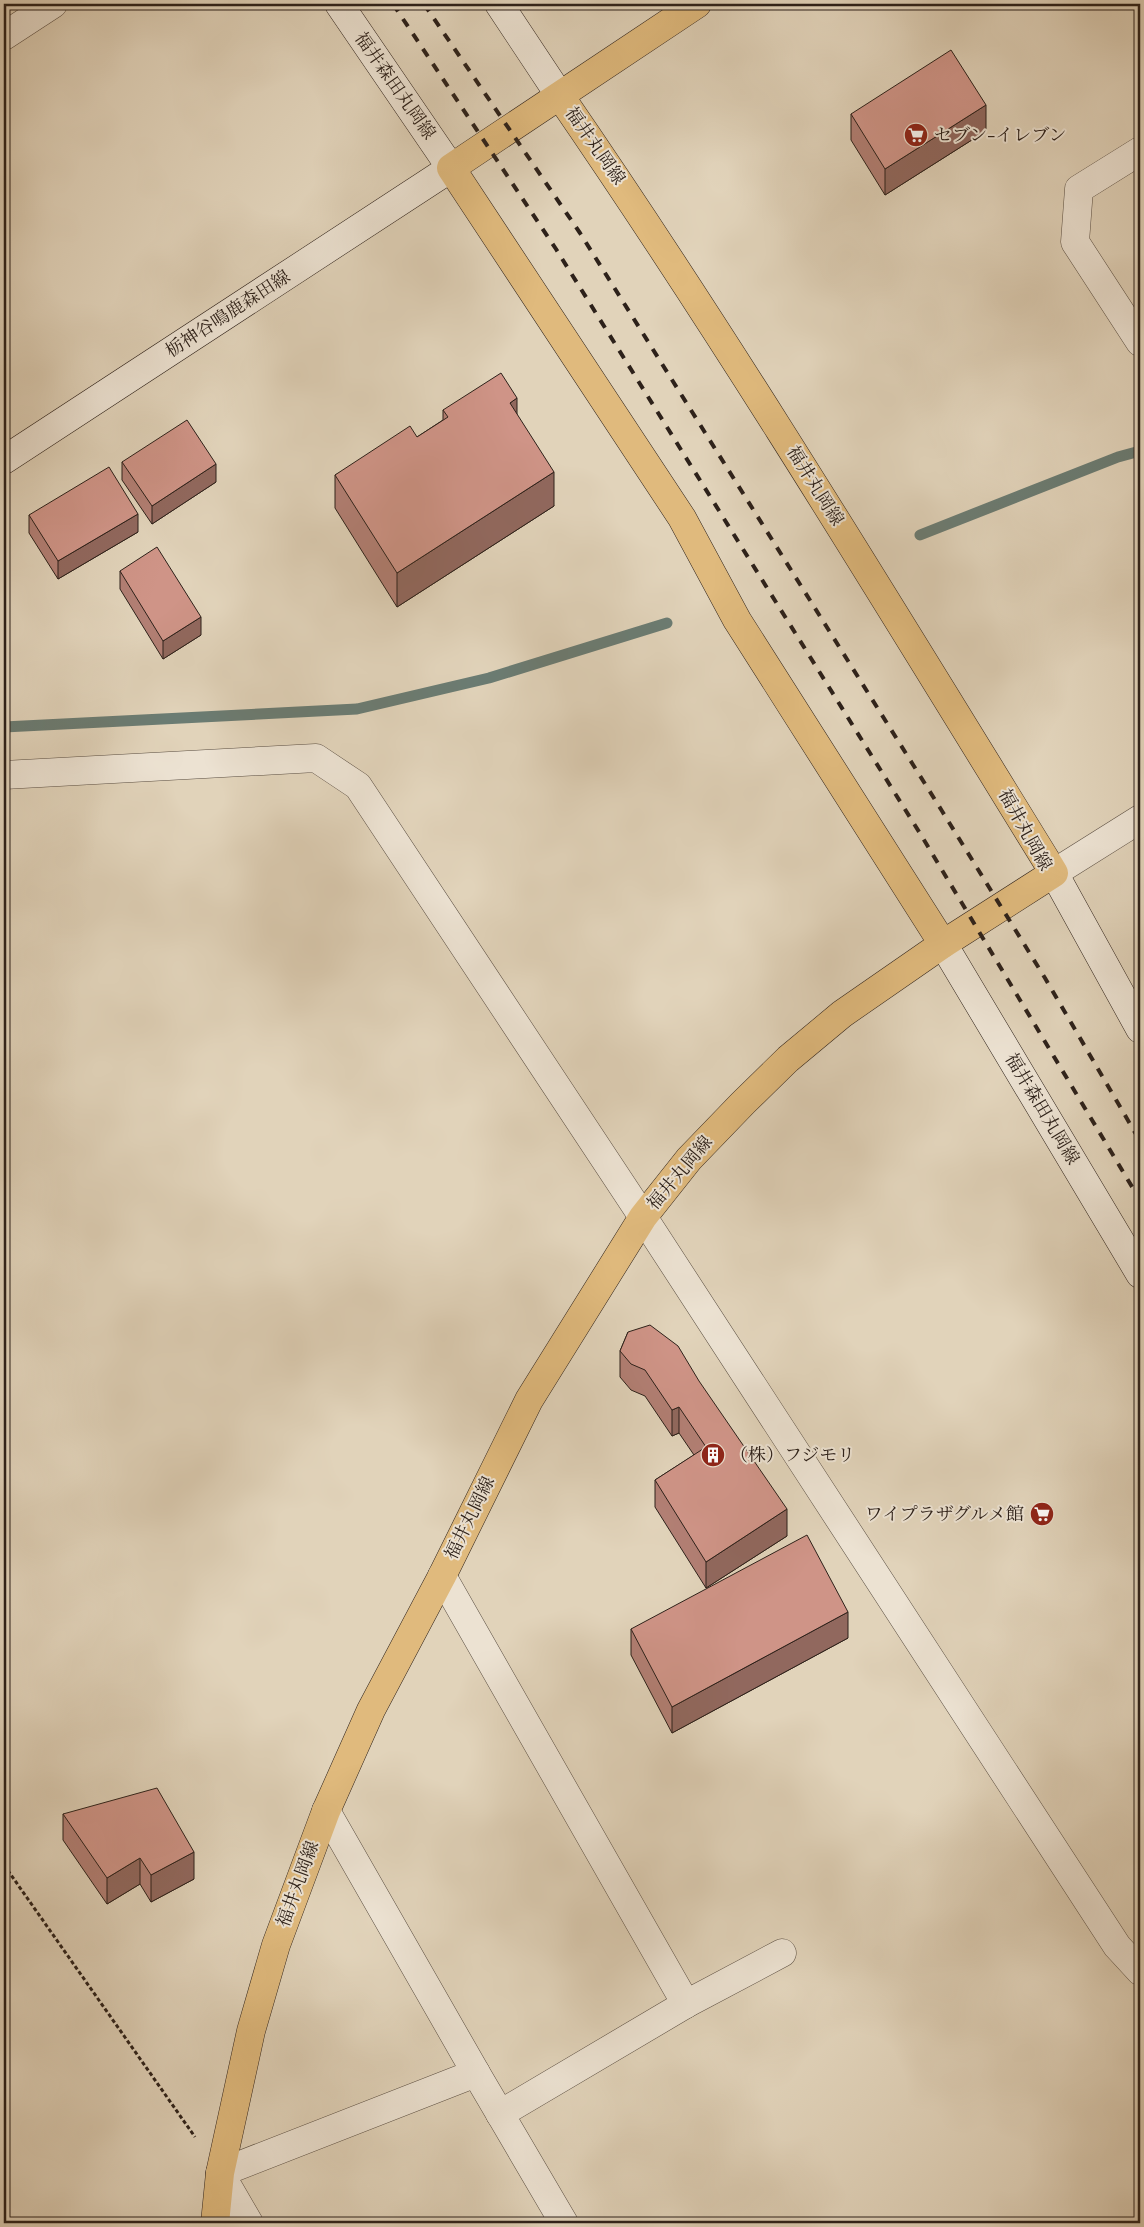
<svg xmlns="http://www.w3.org/2000/svg" width="1144" height="2227" viewBox="0 0 1144 2227" font-family="Cardo,'Noto Serif JP',serif">
<rect width="100%" height="100%" fill="#e1d3ba"/>
<filter id="stains"><feTurbulence type="fractalNoise" baseFrequency=".004" numOctaves="4"/><feColorMatrix values="0 0 0 0 .2 0 0 0 0 .09 0 0 0 0 .02 0 0 0 .5 -.17"/></filter>
<radialGradient id="worn" r=".72"><stop offset=".6" stop-color="#630" stop-opacity="0"/><stop offset="1" stop-color="#630" stop-opacity=".3"/></radialGradient>
<g fill="none" stroke-linecap="round" stroke-linejoin="round">
<g stroke="#6b7c73" stroke-width="11">
<polyline points="920,535 1118,457 1140,451"/>
<polyline points="4,727 357,709 489,678 667,623"/>
</g>
<g stroke="#5a4e42" stroke-width="29">
<g id="minor">
<polyline points="4,36 53,4"/>
<polyline points="1140,151 1079,189 1075,242 1140,342"/>
<polyline points="4,775 316,758 358,786 643,1217 1117,1946 1140,1971"/>
<polyline points="1054,873 1140,819"/>
<polyline points="442,1576 686,2004"/>
<polyline points="326,1811 476,2073"/>
<polyline points="500,2114 686,2004 782,1953"/>
<polyline points="249,2223 220,2173 476,2073 564,2223"/>
</g>
</g>
<g stroke="#2d211a" stroke-width="29">
<g id="secondary">
<polyline points="499,4 560,96"/>
<polyline points="4,460 451,168 339,4"/>
<polyline points="1054,873 1140,1029"/>
<polyline points="943,944 1140,1274"/>
</g>
</g>
<g stroke="#2d211a" stroke-width="29">
<g id="primary">
<polyline points="697,4 451,168 682,518 737,620 943,944"/>
<path d="M215 2223 220 2173 251 2031 276 1945 326 1811 371 1710 442 1576 529 1400 643 1217 689 1159 743 1103 788 1059 842 1014 943 944 1054 873C893 612 734 349 560 96"/>
</g>
</g>
<polyline stroke="#2d211a" stroke-width="3" stroke-dasharray="4 2.5" stroke-linecap="butt" points="4,1865 195,2137"/>
<use href="#minor" stroke="#ece2d2" stroke-width="28"/>
<use href="#secondary" stroke="#ece2d2" stroke-width="28"/>
<use href="#primary" stroke="#e0ba7d" stroke-width="28"/>
<g stroke="#2d211a" stroke-width="4" stroke-dasharray="9 9" stroke-linecap="butt">
<polyline points="393,4 556,249 921,835 1140,1200"/>
<polyline points="424,4 580,233 942,811 1045,978 1140,1141"/>
</g>
</g>
<g fill="#b27f74" stroke="#2d211a">
<polygon points="851,114 986,131 885,195 851,140"/>
<polygon points="443,410 517,415 554,506 397,607 335,508 335,475 417,437 443,420"/>
<polygon points="122,462 216,482 152,524 122,480"/>
<polygon points="29,515 138,532 58,579 29,533"/>
<polygon points="120,571 201,635 163,659 120,589"/>
<polygon points="628,1332 787,1536 706,1588 655,1507 655,1480 694,1455 679,1433 672,1436 645,1396 631,1390 620,1377 620,1351"/>
<polygon points="631,1629 848,1638 672,1733 631,1655"/>
<polygon points="63,1814 194,1879 151,1902 140,1884 107,1904 63,1840"/>
</g>
<g fill="#91685e" stroke="#2d211a">
<polygon points="986,105 986,131 885,195 885,169"/>
<polygon points="517,398 517,432 510,403"/>
<polygon points="216,464 216,482 152,524 152,506"/>
<polygon points="554,472 554,506 397,607 397,573"/>
<polygon points="138,514 138,532 58,579 58,561"/>
<polygon points="201,617 201,635 163,659 163,641"/>
<polygon points="679,1407 679,1433 672,1436 672,1410"/>
<polygon points="787,1509 787,1536 706,1588 706,1562"/>
<polygon points="848,1612 848,1638 672,1733 672,1707"/>
<polygon points="194,1852 194,1879 151,1902 151,1875"/>
<polygon points="140,1858 140,1884 107,1904 107,1878"/>
</g>
<g fill="#cf9487" stroke="#2d211a">
<polygon points="951,50 986,105 885,169 851,114"/>
<polygon points="501,373 517,398 510,403 554,472 397,573 335,475 410,426 417,437 448,417 443,410"/>
<polygon points="187,420 216,464 152,506 122,462"/>
<polygon points="109,467 138,514 58,561 29,515"/>
<polygon points="157,547 201,617 163,641 120,571"/>
<polygon points="650,1325 678,1346 699,1381 787,1509 706,1562 655,1480 706,1447 679,1407 672,1410 645,1370 631,1364 620,1351 628,1332"/>
<polygon points="807,1535 848,1612 672,1707 631,1629"/>
<polygon points="157,1788 194,1852 151,1875 140,1858 107,1878 63,1814"/>
</g>
<defs>
<g id="supermarket-disc" transform="scale(1.25)"><circle r="9.5" fill="#8f2418" stroke="#ece2d2"/><path d="M-6-5.5h2.5l.6 2H6L4.5 2H-2.5L-4.4-4H-6ZM-1.5 3.2a1.3 1.3 0 1 0 .1 0ZM3 3.2a1.3 1.3 0 1 0 .1 0Z" fill="#fff"/></g>
<g id="building-disc" transform="scale(1.25)"><circle r="9.5" fill="#8f2418" stroke="#ece2d2"/><path d="M-4-6H4V6H1V3H-1V6H-4ZM-2.5-4.3h1.7v1.8h-1.7ZM.8-4.3h1.7v1.8H.8ZM-2.5-1h1.7V.8h-1.7ZM.8-1h1.7V.8H.8Z" fill="#fff"/></g>
</defs>
<g fill-rule="evenodd">
<use href="#supermarket-disc" x="916" y="135"/>
<use href="#building-disc" x="713" y="1455"/>
<use href="#supermarket-disc" x="1042" y="1514"/>
</g>
<g text-anchor="middle" dominant-baseline="central" stroke-width="4" stroke-linejoin="round" paint-order="stroke">
<g font-size="18" fill="#2d211a" stroke="#ece2d2">
<text transform="translate(395 86) rotate(55)">福井森田丸岡線</text>
<text transform="translate(595 146) rotate(55)">福井丸岡線</text>
<text transform="translate(228 314) rotate(-33)">栃神谷鳴鹿森田線</text>
<text transform="translate(815 486) rotate(58)">福井丸岡線</text>
<text transform="translate(1025 830) rotate(61)">福井丸岡線</text>
<text transform="translate(1042 1109) rotate(59)">福井森田丸岡線</text>
<text transform="translate(680 1173) rotate(-50)">福井丸岡線</text>
<text transform="translate(470 1518) rotate(-64)">福井丸岡線</text>
<text transform="translate(298 1884) rotate(-70)">福井丸岡線</text>
</g>
<g font-size="18" fill="#2d211a" stroke="#ece2d2" text-anchor="start">
<text x="934" y="135">セブン-イレブン</text>
<text x="730" y="1455">（株）フジモリ</text>
<text x="1024" y="1514" text-anchor="end">ワイプラザグルメ館</text>
</g>
</g>
<rect width="1144" height="2227" fill="none" stroke="#e1d3ba" stroke-width="20"/>
<rect x="5" y="5" width="1134" height="2217" fill="none" stroke="#2d211a" stroke-width="2.5"/>
<rect x="10" y="10" width="1124" height="2207" fill="none" stroke="#2d211a"/>
<rect width="100%" height="100%" filter="url(#stains)"/>
<rect width="100%" height="100%" fill="url(#worn)"/>
</svg>
